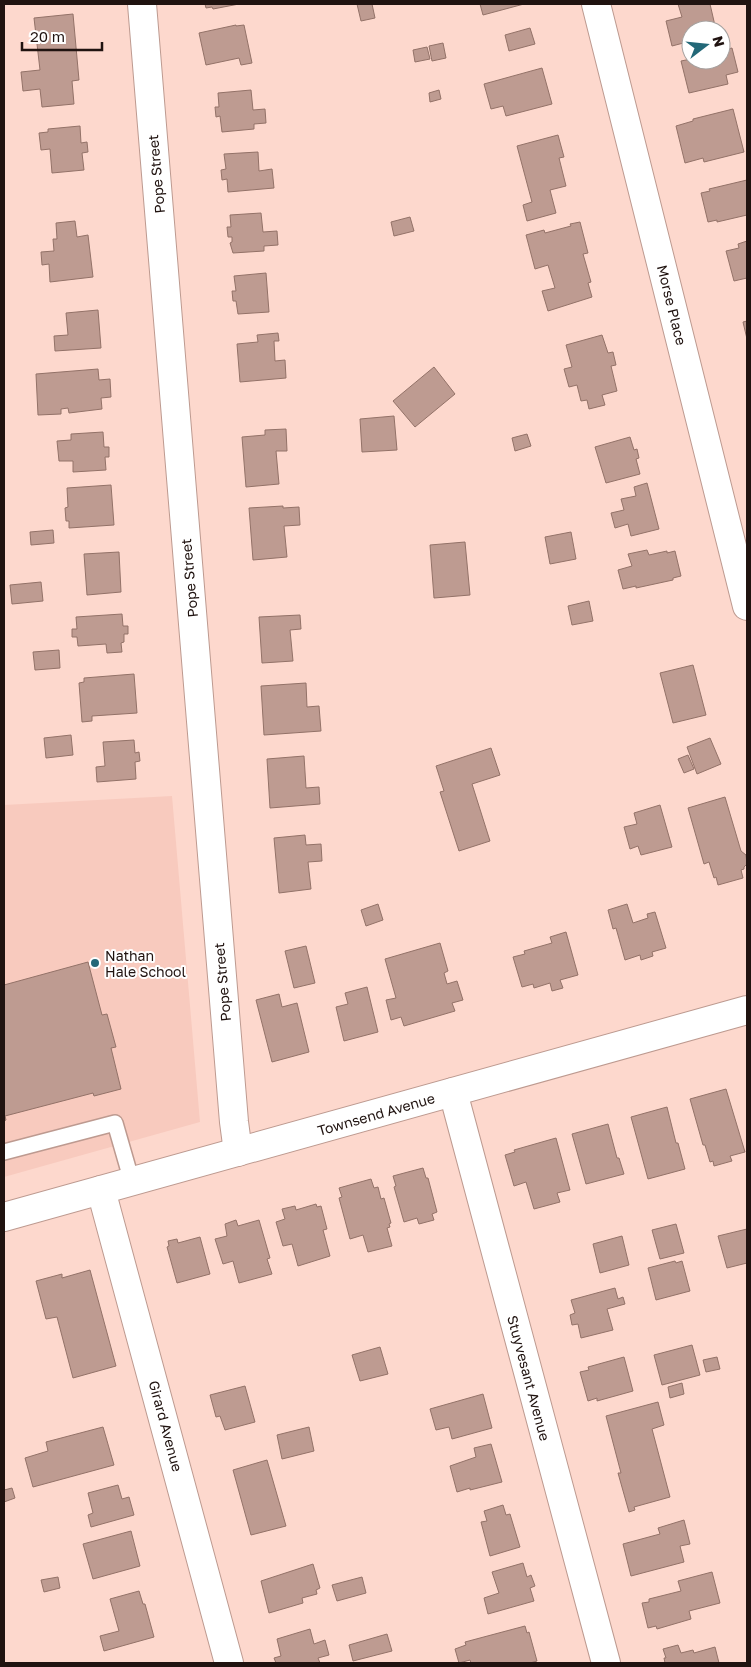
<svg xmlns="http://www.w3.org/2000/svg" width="751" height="1667" viewBox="0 0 751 1667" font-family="'Golos Text',sans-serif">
<rect width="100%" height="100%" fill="#fdd8cd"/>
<polygon fill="#f8cabe" points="172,796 200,1122 4,1177 4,805"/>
<g fill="#be9b91" stroke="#937268">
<polygon points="205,4 239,4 213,9 212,7 206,8"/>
<polygon points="357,4 372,4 375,18 361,21"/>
<polygon points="480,4 524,4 483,15"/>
<polygon points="678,4 710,4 716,30 691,30 691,41 672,46 666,21 682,17"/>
<polygon points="73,14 79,80 72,81 74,104 42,107 40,89 23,91 21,72 40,70 34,18"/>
<polygon points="236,25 236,26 244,25 252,63 241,65 239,58 206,65 199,33"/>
<polygon points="530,28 535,44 509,51 505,35"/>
<polygon points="443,43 446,58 432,61 429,46"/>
<polygon points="427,47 430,59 415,62 413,50"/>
<polygon points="732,48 738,72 726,75 728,84 689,93 681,61 691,59 691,60 721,60 721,51"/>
<polygon points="542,68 552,104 506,116 503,106 491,109 484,84"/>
<polygon points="251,90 253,110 265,109 266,123 254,124 254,129 222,132 220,116 216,117 215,107 219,107 218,93"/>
<polygon points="439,90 441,99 430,102 429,93"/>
<polygon points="733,109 744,152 704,162 703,158 685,163 676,126 693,121 693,119"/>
<polygon points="80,126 81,143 87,142 88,152 82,153 84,170 52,173 50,149 41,150 39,133 48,132 48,129"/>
<polygon points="558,135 564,157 559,158 566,186 550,190 556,213 527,221 523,205 532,202 517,146"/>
<polygon points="258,152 259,171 272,169 274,188 228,192 227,179 222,180 221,170 226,169 224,154"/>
<polygon points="747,180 747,215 717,222 717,220 708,222 701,193 710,191 709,189"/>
<polygon points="261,213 263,232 277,231 278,245 264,246 264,251 233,253 230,243 232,242 232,237 228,237 227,227 231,227 230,215"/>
<polygon points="410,217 414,231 394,236 391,222"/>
<polygon points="75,221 77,237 88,235 93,277 50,282 49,264 42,265 41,252 54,251 53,239 57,239 56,223"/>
<polygon points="580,222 588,253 583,254 591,282 588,283 592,297 548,311 542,291 555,288 548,265 535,269 526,235 544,230 545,233 571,226 570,224"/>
<polygon points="747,241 747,278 734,281 726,251 739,248 738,244"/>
<polygon points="266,273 269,312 238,314 236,301 233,301 232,291 236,291 234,276"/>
<polygon points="98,310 101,348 55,351 54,336 68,335 66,313"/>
<polygon points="747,321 747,339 743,322"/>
<polygon points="278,333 279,341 274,341 275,361 285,360 286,378 240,382 237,344 258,342 257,335"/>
<polygon points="602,335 608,353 613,352 616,365 611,366 617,391 602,395 605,405 589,409 587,400 581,401 577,385 569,387 564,369 572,367 566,345"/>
<polygon points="434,367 455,394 415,427 393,401"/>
<polygon points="98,369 99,380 110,379 111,397 101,398 102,409 69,413 68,408 61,409 61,414 38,415 36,374"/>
<polygon points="394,416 397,450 362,452 360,419"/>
<polygon points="286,429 287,451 276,451 279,484 246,487 242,437 265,435 265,430"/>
<polygon points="103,432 104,447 109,447 109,457 105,457 106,470 73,472 73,461 59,461 57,441 71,440 71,434"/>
<polygon points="527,434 531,446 515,451 512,438"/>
<polygon points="630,437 634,450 637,449 639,458 636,459 640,474 606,483 595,447"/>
<polygon points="647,483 659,529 631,536 628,524 615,528 611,513 624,510 621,499 636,496 634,487"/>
<polygon points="111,485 114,525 69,528 69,521 66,521 65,508 68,507 67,488"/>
<polygon points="283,506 283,508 299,507 300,525 284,526 287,557 253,560 249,508"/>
<polygon points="53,530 54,543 31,545 30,532"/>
<polygon points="571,532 576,559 550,564 545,537"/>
<polygon points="465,542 470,595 434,598 430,545"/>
<polygon points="647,550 649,555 667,551 667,553 675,551 681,576 673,578 673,580 636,588 636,586 623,589 618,570 632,566 628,554"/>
<polygon points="119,552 121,592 87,595 84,554"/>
<polygon points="41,582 43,601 12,604 10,585"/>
<polygon points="589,601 593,621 572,625 568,606"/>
<polygon points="122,614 123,626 128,626 128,634 124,634 124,642 121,643 122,652 107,653 106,644 78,646 77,637 72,637 72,629 77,629 76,617"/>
<polygon points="300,615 301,629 290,630 293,661 262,663 259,617"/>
<polygon points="59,650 60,668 35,670 33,652"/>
<polygon points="693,665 706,715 673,723 660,673"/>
<polygon points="134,674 137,713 92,716 92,721 82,722 79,683 84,682 84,678"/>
<polygon points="306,683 307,707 319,706 321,731 264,735 261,686"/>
<polygon points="71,735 73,755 46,758 44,738"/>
<polygon points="710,738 721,764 697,774 687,747"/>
<polygon points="134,740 135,753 139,752 140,761 135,762 136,779 97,782 96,767 105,766 103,742"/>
<polygon points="491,748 500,775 472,784 490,841 459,851 440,792 444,791 436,766"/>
<polygon points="688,755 694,769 684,773 678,759"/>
<polygon points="304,756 306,788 319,787 320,804 270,808 267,759"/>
<polygon points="725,797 741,851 746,855 747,864 744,867 744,869 741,870 743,878 718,885 716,877 714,878 709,862 704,864 688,808"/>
<polygon points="660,805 672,847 641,855 638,846 630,849 624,827 637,824 634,813"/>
<polygon points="305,835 306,845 321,844 322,861 308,862 311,889 279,893 274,838"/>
<polygon points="378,904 383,920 366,926 361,910"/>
<polygon points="627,904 633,923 648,918 647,914 655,912 666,948 652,952 653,956 641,960 640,955 625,960 616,928 613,929 608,910"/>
<polygon points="566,932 578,975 560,980 563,988 552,991 550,983 534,988 533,984 522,987 513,957 525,954 524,951 552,943 550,937"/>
<polygon points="440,943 448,971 444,973 447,984 457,981 463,1000 452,1003 455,1011 404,1026 401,1017 391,1020 386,1000 396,998 385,959"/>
<polygon points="306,946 315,983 294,988 285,951"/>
<polygon points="88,962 102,1015 107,1014 116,1047 111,1048 121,1089 94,1096 93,1093 5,1116 6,1120 4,1121 4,985"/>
<polygon points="367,987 378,1032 344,1041 336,1007 348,1004 345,993"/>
<polygon points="279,994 282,1007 297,1003 309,1052 272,1062 256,1000"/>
<polygon points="726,1089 745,1152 730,1156 732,1161 714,1166 713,1161 710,1162 705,1145 703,1145 690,1099"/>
<polygon points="667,1107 676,1143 678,1143 685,1169 648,1179 631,1117"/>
<polygon points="608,1124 617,1158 619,1158 624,1174 586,1184 572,1134"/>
<polygon points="556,1138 570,1190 557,1193 560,1202 534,1209 526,1182 514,1186 505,1155 515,1152 514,1150"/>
<polygon points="423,1168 426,1178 428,1178 437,1212 432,1214 434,1220 419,1224 417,1218 404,1222 394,1187 396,1186 393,1176"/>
<polygon points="371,1179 374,1188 378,1187 381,1199 384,1198 391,1223 389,1224 390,1227 387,1228 392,1246 368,1252 363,1235 350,1239 339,1198 342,1197 339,1188"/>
<polygon points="316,1204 317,1207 321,1206 327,1229 323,1230 330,1256 298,1266 292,1244 283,1246 276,1222 285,1219 282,1209 295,1206 296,1210"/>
<polygon points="236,1220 238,1226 259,1220 270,1258 267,1259 272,1274 239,1283 233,1261 223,1264 215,1239 227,1236 225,1224"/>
<polygon points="676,1224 684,1253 660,1259 652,1230"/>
<polygon points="747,1229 747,1263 727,1268 718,1236"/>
<polygon points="622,1236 629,1265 600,1273 593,1244"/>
<polygon points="200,1237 210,1274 177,1283 167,1247 169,1246 168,1241 177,1239 178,1243"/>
<polygon points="675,1261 676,1263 682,1261 690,1291 656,1300 648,1268"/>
<polygon points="90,1270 116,1366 73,1378 57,1317 46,1319 36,1281 62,1274 62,1278"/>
<polygon points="615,1288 618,1299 623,1297 625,1304 607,1309 613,1330 581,1338 578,1324 572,1325 570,1315 575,1313 571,1300"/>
<polygon points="692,1345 700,1375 662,1385 654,1355"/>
<polygon points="380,1347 388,1374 360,1381 352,1355"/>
<polygon points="624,1357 633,1391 597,1401 597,1398 588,1401 580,1372 589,1370 588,1367"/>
<polygon points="717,1357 720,1369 706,1372 703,1360"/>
<polygon points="682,1383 684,1394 670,1398 668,1387"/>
<polygon points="245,1386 255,1422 225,1430 220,1416 216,1417 210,1395"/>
<polygon points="483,1394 492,1428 452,1439 449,1427 436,1430 430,1409"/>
<polygon points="658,1402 664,1425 652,1429 670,1497 634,1507 635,1510 629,1512 618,1473 621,1473 606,1416"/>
<polygon points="103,1427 114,1465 33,1487 25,1458 48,1451 46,1442"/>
<polygon points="309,1427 314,1451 282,1459 277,1435"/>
<polygon points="491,1444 502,1482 470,1490 470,1488 457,1492 450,1466 476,1457 474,1448"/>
<polygon points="267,1460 286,1526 251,1535 233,1470"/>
<polygon points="118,1485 122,1499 129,1497 134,1515 91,1527 88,1515 93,1513 88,1493"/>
<polygon points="12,1488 15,1498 4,1502 4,1490"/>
<polygon points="503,1505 506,1515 510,1514 520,1547 490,1556 481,1522 487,1521 484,1511"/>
<polygon points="684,1520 690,1544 680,1546 684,1562 631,1576 623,1544 660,1534 658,1528"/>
<polygon points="131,1531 140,1566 93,1579 83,1544"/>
<polygon points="523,1563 527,1577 531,1575 535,1586 530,1588 534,1601 488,1614 484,1598 499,1593 492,1572"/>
<polygon points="313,1564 320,1588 316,1590 317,1594 302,1598 303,1603 269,1613 261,1581"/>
<polygon points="712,1572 720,1603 689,1611 691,1619 657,1629 656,1626 648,1628 642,1603 649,1602 649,1599 681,1591 678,1581"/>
<polygon points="58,1577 60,1588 44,1592 41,1580"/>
<polygon points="362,1577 366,1593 337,1601 332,1585"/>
<polygon points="139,1591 143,1604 145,1604 154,1637 104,1651 100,1636 119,1631 110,1599"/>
<polygon points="525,1626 527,1633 529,1632 537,1661 530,1663 471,1663 470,1660 459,1663 455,1649 466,1645 465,1642"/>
<polygon points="310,1629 314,1644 325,1640 329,1655 318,1658 320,1663 276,1663 274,1658 281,1656 277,1639"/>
<polygon points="387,1634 392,1651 353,1661 349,1645"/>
<polygon points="678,1645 681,1653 693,1650 694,1653 715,1647 719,1663 665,1663 664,1658 666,1658 663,1649"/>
</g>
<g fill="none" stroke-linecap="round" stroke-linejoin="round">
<g stroke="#bd9a90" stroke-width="18">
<polyline id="lane" points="4,1152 115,1123 132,1182"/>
</g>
<g stroke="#bd9a90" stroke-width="30">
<g id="street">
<polyline points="142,4 234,1122 238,1152"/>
<polyline points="596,4 747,606"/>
<polyline points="453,1092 606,1663"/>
<polyline points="101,1190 229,1663"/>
</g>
</g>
<g stroke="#bd9a90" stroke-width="30">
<polyline id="secondary" points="4,1217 747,1010"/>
</g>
<use href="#lane" stroke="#fff" stroke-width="15"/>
<use href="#street" stroke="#fff" stroke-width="28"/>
<use href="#secondary" stroke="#fff" stroke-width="28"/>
</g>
<circle fill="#236878" stroke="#fff" stroke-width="2" cx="95" cy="963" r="5"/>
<g text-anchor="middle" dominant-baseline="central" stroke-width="4" stroke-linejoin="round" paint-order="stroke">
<g font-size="14" fill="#201310" stroke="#fff">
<text transform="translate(156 174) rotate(-95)">Pope Street</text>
<text transform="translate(672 305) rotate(76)">Morse Place</text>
<text transform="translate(189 578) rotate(-95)">Pope Street</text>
<text transform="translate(222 982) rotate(-95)">Pope Street</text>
<text transform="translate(376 1114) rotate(-16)">Townsend Avenue</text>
<text transform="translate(529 1378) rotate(75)">Stuyvesant Avenue</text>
<text transform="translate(166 1426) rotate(75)">Girard Avenue</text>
</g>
<g font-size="14" fill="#201310" stroke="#fff" text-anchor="start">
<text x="105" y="955">Nathan<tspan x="105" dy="16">Hale School</tspan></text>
</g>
</g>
<rect width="751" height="1667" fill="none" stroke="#201310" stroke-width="10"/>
<g transform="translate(706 45) rotate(74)"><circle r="24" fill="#ffffff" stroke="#a6a19f"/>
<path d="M0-4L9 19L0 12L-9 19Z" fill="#236878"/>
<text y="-8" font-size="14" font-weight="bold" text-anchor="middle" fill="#201310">N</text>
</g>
<path d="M22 42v8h80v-8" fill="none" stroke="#201310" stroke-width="2.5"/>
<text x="30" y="42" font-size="15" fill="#201310" stroke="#ffffff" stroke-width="4" paint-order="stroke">20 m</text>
</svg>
